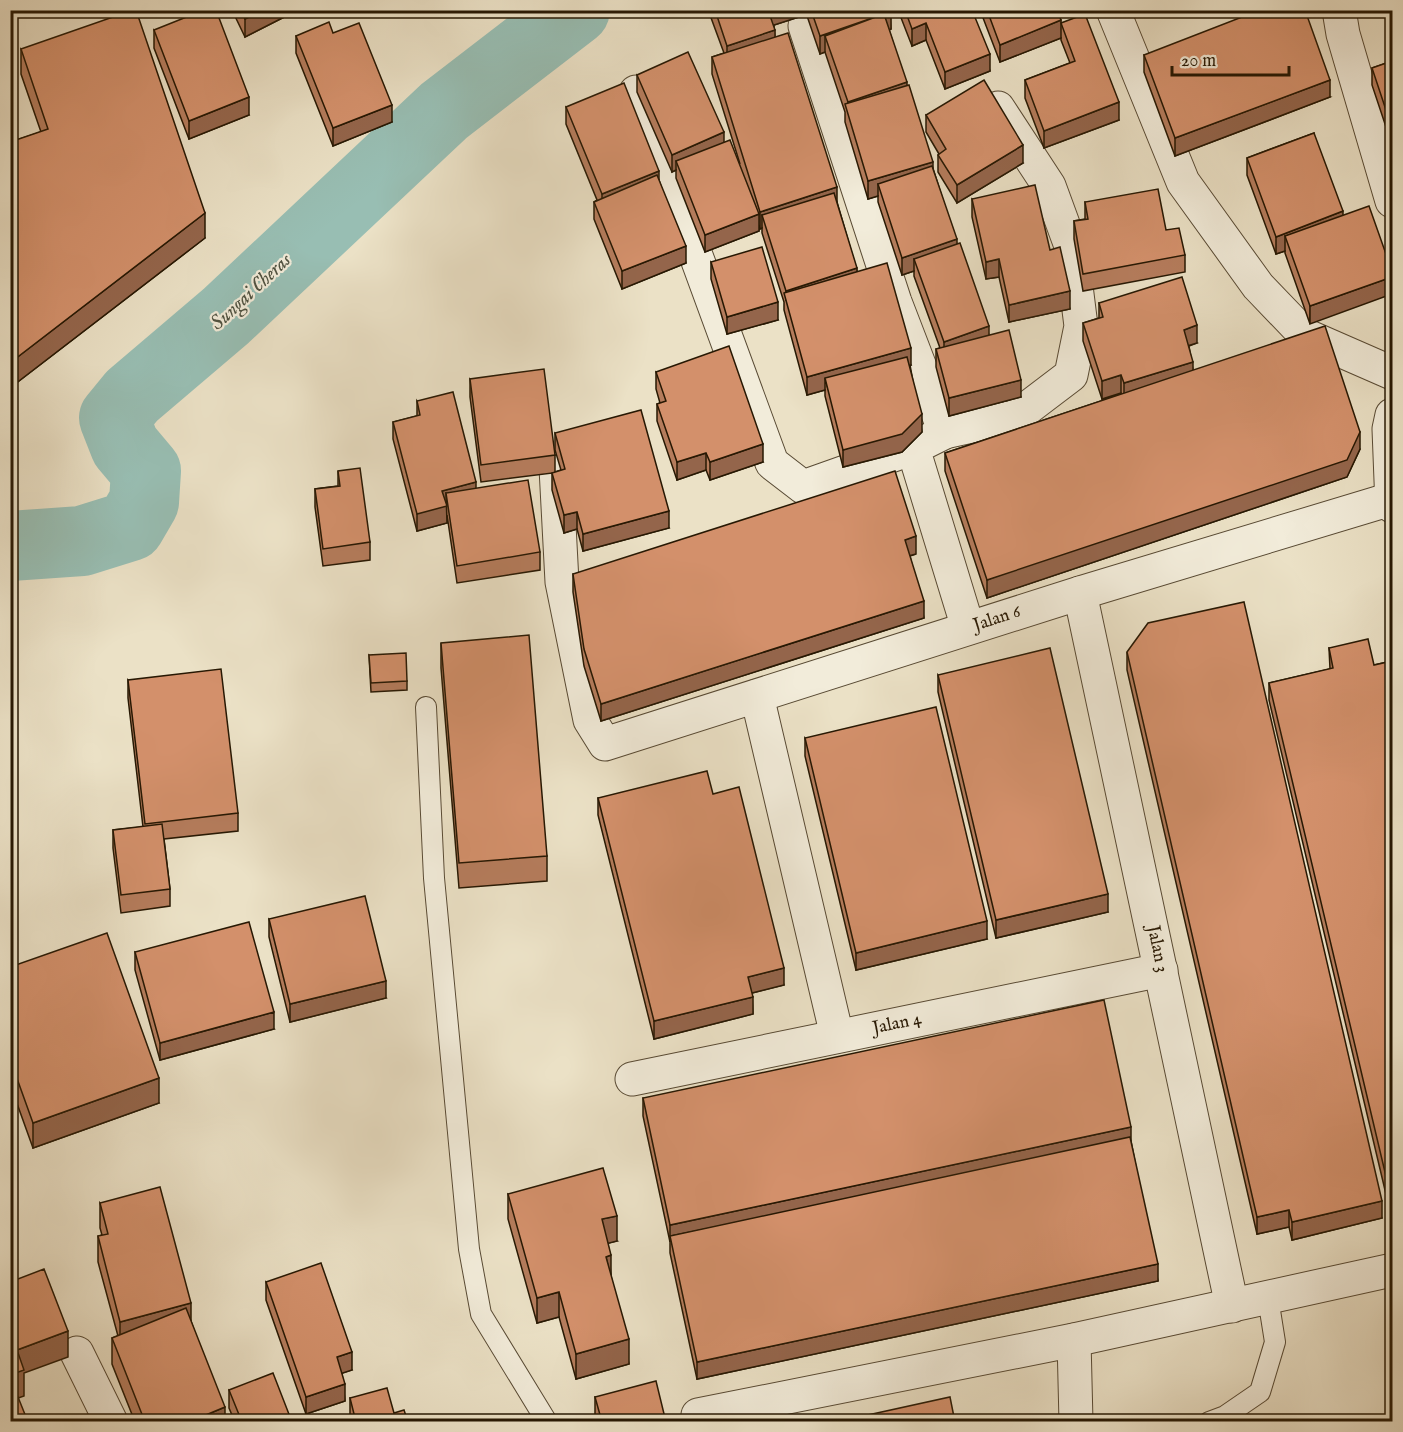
<svg xmlns="http://www.w3.org/2000/svg" width="1403" height="1432" viewBox="0 0 1403 1432" font-family="'IM FELL English',serif">
<rect width="100%" height="100%" fill="#ebe1c6"/>
<filter id="stains"><feTurbulence type="fractalNoise" baseFrequency=".00333" numOctaves="4"/><feColorMatrix values="0 0 0 0 .2 0 0 0 0 .09 0 0 0 0 .02 0 0 0 .5 -.17"/></filter>
<radialGradient id="worn" r=".72"><stop offset=".6" stop-color="#630" stop-opacity="0"/><stop offset="1" stop-color="#630" stop-opacity=".3"/></radialGradient>
<g fill="none" stroke-linecap="round" stroke-linejoin="round">
<polyline stroke="#98beb3" stroke-width="70" points="10,546 82,541 130,526 144,502 146,471 125,446 114,418 132,396 226,316 444,111 575,10"/>
<g stroke="#584a34" stroke-width="22">
<g id="lane">
<polyline points="426,707 434,878 469,1249 481,1314 547,1422"/>
<polyline points="1209,1422 1225,1416 1260,1392 1275,1342 1268,1298"/>
</g>
</g>
<g stroke="#584a34" stroke-width="35">
<g id="street">
<polyline points="1113,10 1183,182 1258,286 1305,335 1392,373"/>
<polyline points="1339,10 1343,34 1392,201"/>
<polyline points="805,26 895,302 945,432"/>
<polyline points="636,92 772,463 803,487 913,448"/>
<polyline points="1392,415 1389,429 1392,506"/>
<polyline points="556,468 562,582 590,720 605,744 1080,593 1391,499"/>
<polyline points="1080,593 1232,1306"/>
<polyline points="968,628 913,448 945,432 1017,416 1071,375 1081,326 1071,246 1049,186 998,108"/>
<polyline points="757,696 837,1036"/>
<polyline points="632,1079 1161,970"/>
<polyline points="1074,1340 1076,1422"/>
<polyline points="77,1353 111,1422"/>
<polyline points="698,1415 1074,1340 1392,1270"/>
</g>
</g>
<use href="#lane" stroke="#f2ecda" stroke-width="20"/>
<use href="#street" stroke="#f2ecda" stroke-width="33"/>
</g>
<g fill="#b57c5c" stroke="#271803" stroke-width="1.5">
<polygon points="232,10 298,10 245,37"/>
<polygon points="710,10 799,10 799,17 774,25 775,37 837,202 857,271 911,365 910,365 922,432 902,452 843,467 825,396 825,390 807,395 784,310 784,302 762,233 762,228 760,229 759,225 759,231 705,252 676,178 676,170 672,172 637,92 637,75 724,143 740,164 712,74 712,57 724,53 710,15"/>
<polygon points="805,10 890,10 891,29 889,30 957,244 989,335 1021,397 949,416 936,367 936,349 940,348 914,276 914,271 902,275 878,202 878,196 868,199 845,122 845,112 825,52 820,54"/>
<polygon points="898,10 972,10 990,71 945,89 926,40 912,46"/>
<polygon points="980,10 1057,10 1061,23 1119,120 1044,148 1025,98 1025,80 1070,63 1061,40 1061,38 1000,62"/>
<polygon points="154,30 249,115 189,139 154,48"/>
<polygon points="333,33 392,122 333,146 296,53 296,36"/>
<polygon points="21,49 205,238 15,384 10,371 10,142 41,132 21,74"/>
<polygon points="1144,55 1330,97 1175,156 1144,72"/>
<polygon points="1392,61 1392,145 1372,85 1372,68"/>
<polygon points="566,107 659,180 686,263 622,289 594,219 594,202 597,200 566,124"/>
<polygon points="926,115 1023,163 957,203 938,172 938,155 939,154 926,132"/>
<polygon points="1314,133 1310,324 1285,253 1285,251 1276,254 1247,175 1247,158"/>
<polygon points="972,199 1050,250 1070,309 1009,322 999,277 986,279 972,217"/>
<polygon points="1085,202 1166,230 1185,255 1185,272 1083,291 1074,239 1074,221 1085,219"/>
<polygon points="711,262 778,320 727,334 711,279"/>
<polygon points="1099,303 1197,343 1189,346 1193,370 1360,449 1347,477 987,598 945,471 945,453 1122,394 1121,393 1102,399 1083,341 1083,323 1099,318"/>
<polygon points="656,372 763,462 710,480 706,470 677,480 657,421 657,404 660,403 656,389"/>
<polygon points="470,379 555,455 555,472 561,470 555,450 555,433 669,528 583,551 577,529 564,533 552,490 552,473 481,482 470,397"/>
<polygon points="417,401 476,489 540,552 540,570 457,583 447,515 447,523 417,531 393,439 393,422 417,416"/>
<polygon points="338,471 370,542 370,560 323,566 315,507 315,489 338,486"/>
<polygon points="916,554 910,556 924,618 601,721 584,666 573,592 573,574"/>
<polygon points="441,643 547,856 547,881 459,888 441,668"/>
<polygon points="1329,648 1374,665 1392,661 1389,1207 1269,700 1269,683 1330,669"/>
<polygon points="1127,652 1382,1218 1292,1240 1289,1227 1257,1234 1127,670"/>
<polygon points="369,655 407,681 407,690 371,692"/>
<polygon points="938,675 1108,912 996,938 938,692"/>
<polygon points="128,680 238,813 238,831 164,839 170,889 170,906 121,913 113,848 113,830 143,827 128,698"/>
<polygon points="805,738 987,939 856,970 805,756"/>
<polygon points="713,794 784,985 752,993 753,1014 654,1039 598,815 598,798"/>
<polygon points="269,919 386,998 290,1022 269,937"/>
<polygon points="135,952 274,1029 160,1060 135,970"/>
<polygon points="10,967 159,1103 33,1148 10,1084"/>
<polygon points="643,1098 1131,1141 1158,1281 697,1379 670,1253 670,1242 643,1116"/>
<polygon points="508,1194 617,1241 608,1243 611,1276 629,1364 576,1379 559,1317 537,1323 508,1219"/>
<polygon points="100,1203 191,1321 225,1422 135,1422 112,1364 112,1338 118,1336 98,1262 98,1236 102,1235 100,1228"/>
<polygon points="266,1282 352,1370 342,1373 345,1401 306,1414 266,1300"/>
<polygon points="229,1390 292,1422 235,1422 229,1408"/>
<polygon points="595,1397 666,1422 595,1422"/>
<polygon points="350,1398 394,1413 408,1422 352,1422 350,1416"/>
</g>
<g fill="#94654b" stroke="#271803" stroke-width="1.5">
<polygon points="263,10 298,10 245,37 245,19"/>
<polygon points="768,10 799,10 799,17 768,27"/>
<polygon points="891,12 891,29 884,32 884,14"/>
<polygon points="881,15 825,36 825,52 820,54 820,36"/>
<polygon points="1061,20 1061,38 1000,62 1000,45"/>
<polygon points="926,23 926,40 912,46 912,29"/>
<polygon points="775,30 775,47 727,64 727,46"/>
<polygon points="990,54 990,71 945,89 945,72"/>
<polygon points="1330,80 1330,97 1175,156 1175,138"/>
<polygon points="907,82 907,99 848,113 848,102"/>
<polygon points="249,97 249,115 189,139 189,121"/>
<polygon points="1119,102 1119,120 1044,148 1044,131"/>
<polygon points="392,105 392,122 333,146 333,128"/>
<polygon points="724,132 724,149 676,161 676,170 672,172 672,155"/>
<polygon points="1023,145 1023,163 957,203 957,185"/>
<polygon points="933,162 933,179 878,184 878,196 868,199 868,181"/>
<polygon points="659,171 659,188 602,212 602,194"/>
<polygon points="837,187 837,205 762,215 762,228 760,229 760,212"/>
<polygon points="1343,211 1343,229 1285,236 1285,251 1276,254 1276,237"/>
<polygon points="205,213 205,238 15,384 15,359"/>
<polygon points="759,214 759,231 705,252 705,235"/>
<polygon points="957,239 957,257 914,259 914,271 902,275 902,258"/>
<polygon points="686,246 686,263 622,289 622,271"/>
<polygon points="999,259 999,277 986,279 986,262"/>
<polygon points="857,268 857,286 786,300 786,291"/>
<polygon points="1392,277 1392,294 1310,324 1310,306"/>
<polygon points="1070,291 1070,309 1009,322 1009,305"/>
<polygon points="778,302 778,320 727,334 727,317"/>
<polygon points="1197,325 1197,343 1184,347 1184,330"/>
<polygon points="989,326 989,343 944,359 944,342"/>
<polygon points="911,348 911,365 828,389 825,378 825,390 807,395 807,377"/>
<polygon points="1193,362 1193,379 1124,401 1124,383"/>
<polygon points="1121,375 1121,393 1102,399 1102,381"/>
<polygon points="1021,380 1021,397 949,416 949,398"/>
<polygon points="922,414 922,432 902,452 843,467 843,450"/>
<polygon points="1360,432 1360,449 1347,477 987,598 987,580"/>
<polygon points="763,444 763,462 710,480 710,462"/>
<polygon points="706,453 706,470 677,480 677,462"/>
<polygon points="476,482 476,500 446,493 447,523 417,531 417,514 442,491"/>
<polygon points="669,511 669,528 583,551 583,534"/>
<polygon points="577,512 577,529 564,533 564,515"/>
<polygon points="916,536 916,554 905,557 905,540"/>
<polygon points="924,601 924,618 601,721 601,704"/>
<polygon points="1108,894 1108,912 996,938 996,920"/>
<polygon points="987,921 987,939 856,970 856,953"/>
<polygon points="784,968 784,985 748,994 748,977"/>
<polygon points="386,981 386,998 290,1022 290,1004"/>
<polygon points="753,997 753,1014 654,1039 654,1021"/>
<polygon points="274,1012 274,1029 160,1060 160,1043"/>
<polygon points="159,1078 159,1103 33,1148 33,1123"/>
<polygon points="1131,1127 1131,1144 670,1236 670,1242 670,1225"/>
<polygon points="1392,1188 1392,1206 1389,1207 1389,1189"/>
<polygon points="1382,1201 1382,1218 1292,1240 1292,1222"/>
<polygon points="1289,1210 1289,1227 1257,1234 1257,1217"/>
<polygon points="617,1216 617,1241 602,1245 602,1219"/>
<polygon points="611,1255 611,1280 606,1257"/>
<polygon points="1158,1264 1158,1281 697,1379 697,1362"/>
<polygon points="559,1292 559,1317 537,1323 537,1298"/>
<polygon points="191,1303 191,1328 120,1347 120,1322"/>
<polygon points="68,1331 68,1357 24,1373 24,1396 10,1401 10,1375 17,1350"/>
<polygon points="629,1339 629,1364 576,1379 576,1354"/>
<polygon points="352,1352 352,1370 337,1375 337,1357"/>
<polygon points="345,1384 345,1401 306,1414 306,1397"/>
<polygon points="225,1407 225,1422 189,1422"/>
</g>
<g fill="#d3906b" stroke="#271803" stroke-width="1.5">
<polygon points="133,10 136,10 205,213 15,359 10,345 10,142 48,129 21,49"/>
<polygon points="204,10 216,10 249,97 189,121 154,30"/>
<polygon points="240,10 263,10 245,19"/>
<polygon points="715,10 768,10 775,30 727,46"/>
<polygon points="811,10 890,10 891,12 884,14 907,82 848,102 825,36 881,15 820,36"/>
<polygon points="905,10 972,10 990,54 945,72 926,23 912,29"/>
<polygon points="987,10 1057,10 1061,20 1000,45"/>
<polygon points="1260,10 1305,10 1330,80 1175,138 1144,55"/>
<polygon points="1085,14 1119,102 1044,131 1025,80 1075,61 1061,23"/>
<polygon points="329,22 333,33 359,23 392,105 333,128 296,36"/>
<polygon points="788,33 837,187 760,212 712,57"/>
<polygon points="688,52 724,132 672,155 637,75"/>
<polygon points="1392,61 1392,128 1372,68"/>
<polygon points="984,80 1023,145 957,185 938,155 946,149 926,115"/>
<polygon points="624,83 659,171 602,194 566,107"/>
<polygon points="909,85 933,162 868,181 845,104"/>
<polygon points="1314,133 1343,211 1276,237 1247,158"/>
<polygon points="730,140 759,214 705,235 676,161"/>
<polygon points="932,166 957,239 902,258 878,184"/>
<polygon points="657,175 686,246 622,271 594,202"/>
<polygon points="1035,185 1050,250 1060,247 1070,291 1009,305 999,259 986,262 972,199"/>
<polygon points="1158,189 1166,230 1179,228 1185,255 1083,274 1074,221 1088,219 1085,202"/>
<polygon points="834,193 857,268 786,291 762,215"/>
<polygon points="1369,206 1392,271 1392,277 1310,306 1285,236"/>
<polygon points="960,243 989,326 944,342 914,259"/>
<polygon points="762,247 778,302 727,317 711,262"/>
<polygon points="887,263 911,348 807,377 784,293"/>
<polygon points="1182,277 1197,325 1184,330 1193,362 1124,383 1121,375 1102,381 1083,323 1103,317 1099,303"/>
<polygon points="1325,326 1360,432 1347,460 987,580 945,453"/>
<polygon points="1009,330 1021,380 949,398 936,349"/>
<polygon points="729,346 763,444 710,462 706,453 677,462 657,404 666,401 656,372"/>
<polygon points="907,357 922,414 902,434 843,450 825,378"/>
<polygon points="544,369 555,455 481,465 470,379"/>
<polygon points="453,392 476,482 442,491 447,506 417,514 393,422 420,415 417,401"/>
<polygon points="641,410 669,511 583,534 577,512 564,515 552,473 565,469 555,433"/>
<polygon points="360,468 370,542 323,549 315,489 340,486 338,471"/>
<polygon points="895,471 916,536 905,540 924,601 601,704 584,649 573,574"/>
<polygon points="528,480 540,552 457,566 446,493"/>
<polygon points="1244,602 1382,1201 1292,1222 1289,1210 1257,1217 1127,652 1148,623"/>
<polygon points="529,635 547,856 459,863 441,643"/>
<polygon points="1368,639 1374,665 1392,661 1392,1188 1389,1189 1269,683 1333,668 1329,648"/>
<polygon points="1050,648 1108,894 996,920 938,675"/>
<polygon points="406,653 407,681 371,683 369,655"/>
<polygon points="221,669 238,813 145,824 128,680"/>
<polygon points="936,707 987,921 856,953 805,738"/>
<polygon points="707,771 713,794 739,787 784,968 748,977 753,997 654,1021 598,798"/>
<polygon points="162,824 170,889 121,895 113,830"/>
<polygon points="365,896 386,981 290,1004 269,919"/>
<polygon points="249,922 274,1012 160,1043 135,952"/>
<polygon points="107,933 159,1078 33,1123 10,1059 10,967"/>
<polygon points="1104,1000 1131,1127 670,1225 643,1098"/>
<polygon points="1130,1137 1158,1264 697,1362 670,1236"/>
<polygon points="603,1168 617,1216 602,1219 611,1255 606,1257 629,1339 576,1354 559,1292 537,1298 508,1194"/>
<polygon points="160,1187 191,1303 120,1322 98,1236 108,1234 100,1203"/>
<polygon points="321,1263 352,1352 337,1357 345,1384 306,1397 266,1282"/>
<polygon points="44,1269 68,1331 17,1350 24,1370 10,1375 10,1282"/>
<polygon points="186,1308 225,1407 189,1422 145,1422 112,1338"/>
<polygon points="273,1373 292,1422 242,1422 229,1390"/>
<polygon points="656,1381 666,1422 602,1422 595,1397"/>
<polygon points="387,1388 394,1413 404,1410 408,1422 356,1422 350,1398"/>
<polygon points="18,1397 28,1422 10,1422 10,1401"/>
<polygon points="950,1397 955,1422 836,1422"/>
</g>
<g text-anchor="middle" dominant-baseline="central" stroke-width="4.5" stroke-linejoin="round" paint-order="stroke">
<g font-size="18" fill="#271803" stroke="#f2ecda">
<text transform="translate(997 619) rotate(-18)">Jalan 6</text>
<text transform="translate(1157 949) rotate(78)">Jalan 3</text>
<text transform="translate(897 1024) rotate(-12)">Jalan 4</text>
</g>
<g font-size="20" font-style="italic" fill="#4f5241" stroke="#f2ecda">
<text transform="translate(251 292) rotate(-43)">Sungai Cheras</text>
</g>
</g>
<rect width="1403" height="1432" fill="none" stroke="#ebe1c6" stroke-width="36"/>
<rect x="12" y="12" width="1379" height="1408" fill="none" stroke="#271803" stroke-width="3"/>
<rect x="18" y="18" width="1367" height="1396" fill="none" stroke="#271803" stroke-width="1.5"/>
<path d="M1172 66v9h117v-9" fill="none" stroke="#271803" stroke-width="3"/>
<text x="1181" y="66" font-size="18" fill="#271803" stroke="#f2ecda" stroke-width="4.5" paint-order="stroke">20 m</text>
<rect width="100%" height="100%" filter="url(#stains)"/>
<rect width="100%" height="100%" fill="url(#worn)"/>
</svg>
